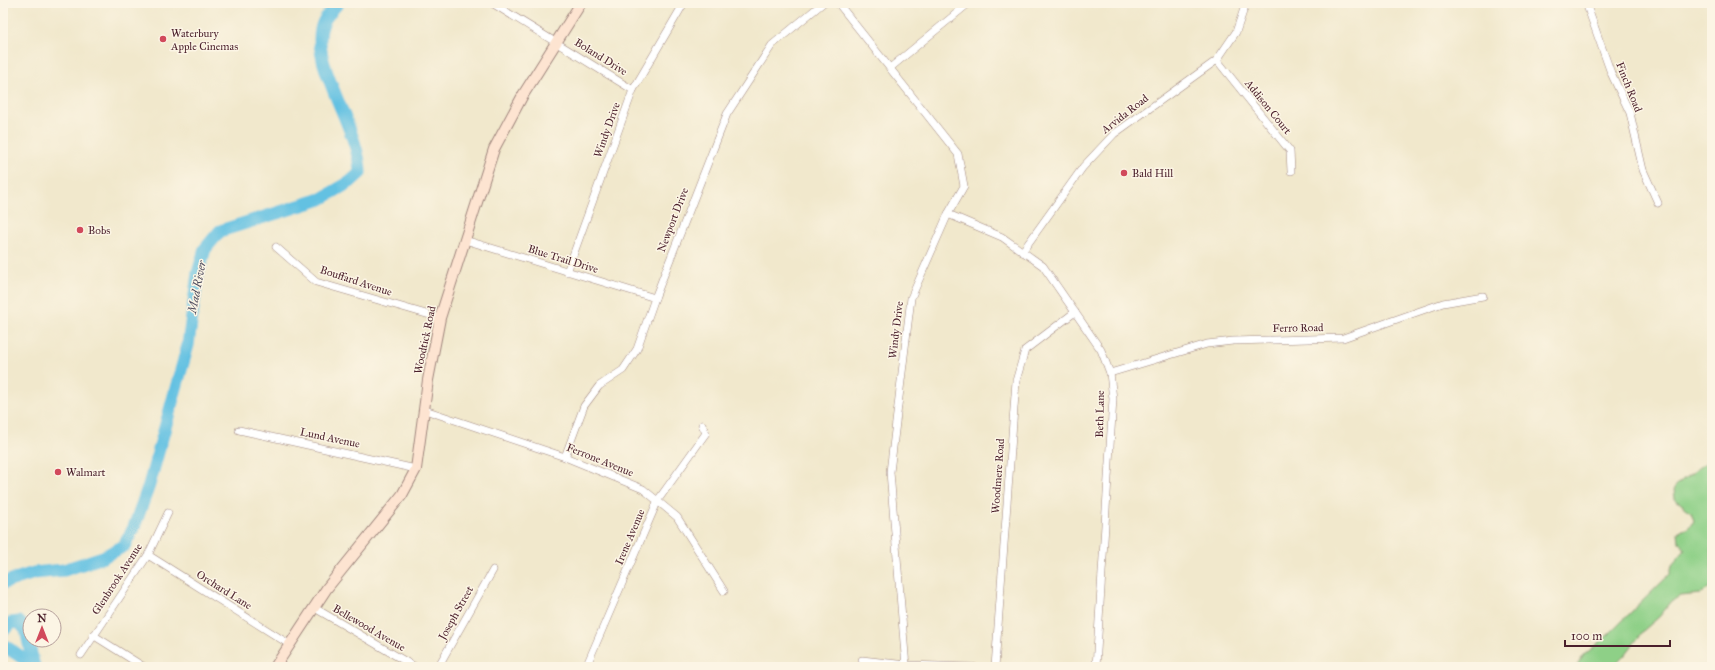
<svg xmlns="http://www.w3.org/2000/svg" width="1715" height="670" viewBox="0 0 1715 670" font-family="'IM FELL Great Primer',serif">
<rect width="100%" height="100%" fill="#fcf5e5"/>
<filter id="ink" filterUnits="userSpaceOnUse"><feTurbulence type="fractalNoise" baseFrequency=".025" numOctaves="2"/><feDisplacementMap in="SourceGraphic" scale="8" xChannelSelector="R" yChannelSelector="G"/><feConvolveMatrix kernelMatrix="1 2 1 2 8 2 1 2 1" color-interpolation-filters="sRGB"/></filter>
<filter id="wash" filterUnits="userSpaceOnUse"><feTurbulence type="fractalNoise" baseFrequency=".012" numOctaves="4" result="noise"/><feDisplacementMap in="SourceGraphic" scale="16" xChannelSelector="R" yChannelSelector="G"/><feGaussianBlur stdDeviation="0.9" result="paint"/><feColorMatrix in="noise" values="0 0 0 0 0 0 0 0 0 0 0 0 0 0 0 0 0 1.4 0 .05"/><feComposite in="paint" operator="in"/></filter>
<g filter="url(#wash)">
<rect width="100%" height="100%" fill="#f1e8cc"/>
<path fill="#8ed087" stroke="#6c7859" d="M1712 456V586L1701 594 1680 596 1672 601 1659 617 1644 630 1625 655 1613 667H1576L1584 655 1608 635 1670 574 1672 565 1685 550 1679 542 1678 532 1688 528 1694 521 1691 512 1675 499 1674 488C1685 475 1702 469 1712 456Z"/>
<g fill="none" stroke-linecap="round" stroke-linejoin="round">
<g stroke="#64c1e2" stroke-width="13">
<path d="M3 583 34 573 64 570 103 557 124 546 134 527 149 485 188 345 198 273 205 249 220 231 321 199 350 182 360 173C360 128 307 61 323 23 326 16 333 9 338 3"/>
<polyline points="3,631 11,623 19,622 26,630 34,667"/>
<polyline points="3,645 34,665"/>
</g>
</g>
</g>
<g filter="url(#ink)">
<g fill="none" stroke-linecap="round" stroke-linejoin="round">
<g stroke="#9e847c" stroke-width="8">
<g id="street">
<polyline points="492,3 633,90"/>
<polyline points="838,3 958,154 964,186 948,214 911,298 890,472 906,667"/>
<polyline points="1586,3 1611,73 1630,113 1643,170 1658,203"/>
<polyline points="1217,60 1290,151 1291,171"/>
<polyline points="890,68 969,3"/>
<polyline points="948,214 1002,237 1043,266 1101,350 1110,373 1113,399 1096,667"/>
<polyline points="465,240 655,298"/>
<polyline points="276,247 316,282 440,318"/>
<polyline points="1022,252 1083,167 1114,134 1217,60 1236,32 1246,3"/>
<polyline points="567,272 633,90 684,3"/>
<polyline points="1110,373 1207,344 1233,341 1343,338 1443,303 1483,296"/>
<polyline points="425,410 565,457 643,489 677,517 724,591"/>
<polyline points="239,430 416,469"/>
<polyline points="565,457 584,406 599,386 623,370 637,349 655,298 727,114 772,45 823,3"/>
<polyline points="148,555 289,644"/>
<polyline points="313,607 415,667"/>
<polyline points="93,635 144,667"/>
<polyline points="81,655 148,555 168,513"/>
<polyline points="862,660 906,665 973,667"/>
<polyline points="438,667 493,570"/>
<polyline points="586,667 658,500 706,433 702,425"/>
<polyline points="995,667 1016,381 1025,350 1075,312"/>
</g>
</g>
<g stroke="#9e847c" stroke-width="12">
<polyline id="secondary" points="275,667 327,588 402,495 416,469 428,380 440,318 494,149 523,95 581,3"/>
</g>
<use href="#street" stroke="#fff" stroke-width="7"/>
<use href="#secondary" stroke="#fde4d1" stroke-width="10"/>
</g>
</g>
<g fill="#d1495b" stroke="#fcf5e5" stroke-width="1.5">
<circle cx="163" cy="39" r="4"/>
<circle cx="1124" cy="173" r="4"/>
<circle cx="80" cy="230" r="4"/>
<circle cx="58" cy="472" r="4"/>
</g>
<g text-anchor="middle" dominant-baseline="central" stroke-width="3" stroke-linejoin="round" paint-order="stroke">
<g font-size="11" fill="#4a1f2b" stroke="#fcf5e5" text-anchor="start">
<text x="171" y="33">Waterbury<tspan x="171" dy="13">Apple Cinemas</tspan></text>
<text x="1132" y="173">Bald Hill</text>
<text x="88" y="230">Bobs</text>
<text x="66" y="472">Walmart</text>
</g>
<g font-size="11" fill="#4a1f2b" stroke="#fcf5e5">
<text transform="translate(601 57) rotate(32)">Boland Drive</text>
<text transform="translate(1629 87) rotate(68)">Finch Road</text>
<text transform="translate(1268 107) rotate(51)">Addison Court</text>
<text transform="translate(1125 114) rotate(-38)">Arvida Road</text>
<text transform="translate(607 130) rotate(-70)">Windy Drive</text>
<text transform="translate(673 220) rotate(-69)">Newport Drive</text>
<text transform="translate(563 259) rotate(17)">Blue Trail Drive</text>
<text transform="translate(356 281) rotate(18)">Bouffard Avenue</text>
<text transform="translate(1298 328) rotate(-1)">Ferro Road</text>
<text transform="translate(896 330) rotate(-83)">Windy Drive</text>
<text transform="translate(425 340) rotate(-78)">Woodtick Road</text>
<text transform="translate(1100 414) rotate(-89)">Beth Lane</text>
<text transform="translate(330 438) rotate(12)">Lund Avenue</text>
<text transform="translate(600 460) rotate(22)">Ferrone Avenue</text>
<text transform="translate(998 476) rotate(-86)">Woodmere Road</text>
<text transform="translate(630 537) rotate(-67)">Irene Avenue</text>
<text transform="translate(117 579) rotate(-57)">Glenbrook Avenue</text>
<text transform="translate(224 590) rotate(32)">Orchard Lane</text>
<text transform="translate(456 613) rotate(-61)">Joseph Street</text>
<text transform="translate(369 628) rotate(30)">Bellewood Avenue</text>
</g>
<g font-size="12" font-style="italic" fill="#525062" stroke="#fcf5e5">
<text transform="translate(197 287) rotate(-79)">Mad River</text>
</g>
</g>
<rect width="1715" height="670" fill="none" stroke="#fcf5e5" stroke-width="16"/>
<g transform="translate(42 628)"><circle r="19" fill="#fcf5e5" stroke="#b59f9b"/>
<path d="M0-3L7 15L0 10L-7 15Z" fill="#d1495b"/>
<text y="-6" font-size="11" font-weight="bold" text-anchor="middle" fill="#4a1f2b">N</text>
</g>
<path d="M1565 640v6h105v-6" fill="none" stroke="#4a1f2b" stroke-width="2"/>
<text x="1571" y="640" font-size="12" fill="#4a1f2b" stroke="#fcf5e5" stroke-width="3" paint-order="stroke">100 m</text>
</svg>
